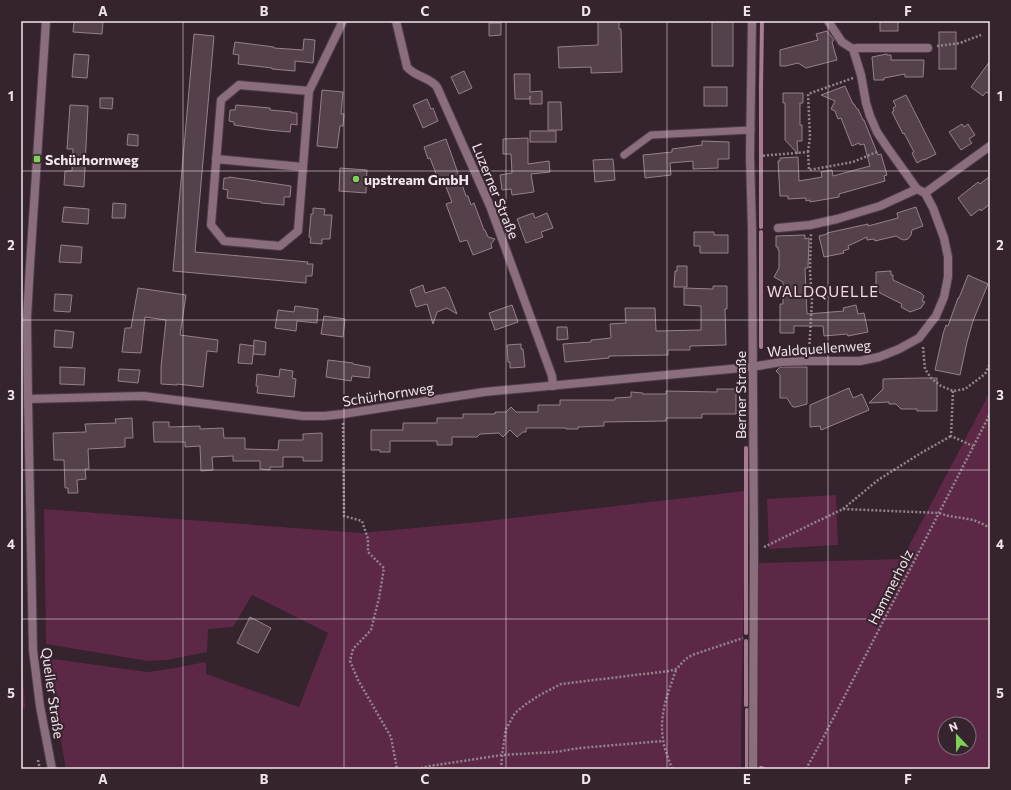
<svg xmlns="http://www.w3.org/2000/svg" width="1011" height="790" viewBox="0 0 1011 790" font-family="Commissioner,sans-serif">
<rect width="100%" height="100%" fill="#35232d"/>
<g fill="#5c2846" fill-rule="evenodd">
<path d="M990 392V769H758L759 563 902 559ZM945 724H969V748H945Z"/>
<path d="M745 491C745 584 741 676 741 769H66L46 658 147 672 169 669 206 662V674L299 707 328 633 252 595 233 627 208 629 207 652 167 660 148 661 46 644 44 509 361 533 478 522Z"/>
<polygon points="836,495 838,545 769,549 767,499"/>
<polygon points="21,640 25,709 21,708"/>
</g>
<g fill="none" stroke-linecap="round" stroke-linejoin="round">
<g stroke="#a87b93" stroke-width="4">
<polyline points="761,227 761,87 762,21"/>
<polyline points="761,347 761,232"/>
<polyline points="746,448 746,633"/>
<polyline points="746,641 746,705"/>
<polyline points="747,710 747,767"/>
<polyline points="761,768 764,769"/>
</g>
</g>
<g fill="#55414b" stroke="#96808b">
<polygon points="74,21 103,21 102,34 73,32"/>
<polygon points="598,21 619,21 619,29 621,29 622,72 591,73 591,67 559,68 558,47 598,45"/>
<rect x="712" y="21" width="21" height="45"/>
<rect x="880" y="21" width="18" height="10"/>
<polygon points="489,23 501,23 501,35 489,36"/>
<polygon points="827,31 834,40 832,42 837,60 806,68 798,63 786,66 780,66 780,50 818,40 816,34"/>
<rect x="939" y="32" width="17" height="37"/>
<polygon points="194,34 214,36 195,252 308,262 307,264 313,264 312,276 306,276 306,283 173,271"/>
<polygon points="304,39 315,40 313,63 295,61 295,71 272,69 272,68 238,64 239,55 233,54 235,42 274,47 274,48 303,50"/>
<polygon points="74,54 89,55 87,78 72,77"/>
<polygon points="887,54 887,55 891,55 891,60 924,60 923,77 905,77 905,74 884,78 884,80 874,80 872,57"/>
<polygon points="990,61 990,94 986,92 983,96 971,87"/>
<polygon points="464,71 472,88 459,94 451,77"/>
<polygon points="514,74 530,74 530,92 542,91 542,104 530,104 530,96 530,99 515,99"/>
<polygon points="845,86 853,104 854,104 857,109 858,109 863,120 864,120 878,155 881,154 887,175 884,176 885,181 839,194 839,197 810,202 810,200 806,201 806,198 788,199 788,196 780,196 778,161 780,161 780,158 798,157 799,181 822,177 821,172 832,170 833,176 870,166 864,144 860,145 859,143 852,146 841,118 838,119 835,111 831,109 835,101 821,95"/>
<rect x="704" y="87" width="23" height="19"/>
<polygon points="322,90 343,92 341,114 344,114 343,126 340,126 337,148 317,146"/>
<polygon points="783,93 803,93 803,103 800,103 800,125 802,125 802,141 797,141 798,154 785,140 785,103 783,103"/>
<polygon points="906,95 936,154 924,160 924,159 917,163 912,153 914,152 904,133 903,134 892,112 894,111 893,108 896,106 893,101"/>
<polygon points="100,98 113,98 112,109 100,108"/>
<polygon points="427,99 431,109 433,108 438,121 423,128 413,105"/>
<polygon points="548,102 561,102 562,130 548,130"/>
<polygon points="70,105 88,106 84,187 64,185 65,171 72,171 73,149 67,149"/>
<polygon points="236,105 270,108 270,110 292,112 292,113 297,113 297,125 291,124 290,132 268,130 234,125 234,122 229,121 230,110 235,110"/>
<polygon points="962,124 964,127 968,124 975,135 969,139 972,143 961,150 949,132"/>
<rect x="530" y="131" width="26" height="11"/>
<polygon points="128,134 138,135 138,146 127,145"/>
<polygon points="528,138 528,164 549,161 550,172 531,174 534,192 512,195 511,189 502,190 500,175 512,173 511,154 503,154 503,139"/>
<polygon points="446,139 466,196 468,196 471,205 474,203 484,230 485,230 488,237 495,239 491,244 492,248 473,255 467,240 460,242 446,204 452,202 444,182 440,184 430,158 428,159 424,147"/>
<polygon points="702,141 729,142 729,159 718,159 718,168 693,169 693,161 670,163 671,175 645,178 643,155 672,152 672,149 702,145"/>
<polygon points="613,159 615,180 595,182 593,160"/>
<polygon points="340,168 367,170 366,193 339,191"/>
<polygon points="990,176 990,204 981,211 980,209 971,216 958,198 978,182 980,184"/>
<polygon points="229,177 291,186 290,197 284,197 284,205 261,203 261,202 227,198 228,190 223,189 224,178 229,178"/>
<polygon points="113,203 126,204 125,218 112,218"/>
<polygon points="64,207 89,209 88,224 62,222"/>
<polygon points="916,207 923,226 912,230 911,235 908,239 904,240 901,239 896,236 875,241 874,239 867,240 867,237 848,246 849,249 843,251 844,253 824,257 819,236 827,234 827,233 868,224 868,226 898,218 897,213"/>
<polygon points="313,208 325,209 324,215 332,215 330,239 322,239 322,244 310,243 311,238 309,237 311,214 313,214"/>
<polygon points="533,213 535,218 547,213 553,228 541,232 543,237 526,243 517,219"/>
<polygon points="694,232 714,232 714,235 728,235 728,253 700,253 700,246 694,246"/>
<polygon points="805,235 805,239 809,238 808,268 805,268 807,314 844,311 843,308 856,305 858,314 864,313 868,332 848,336 847,334 824,336 823,326 794,326 794,333 780,333 780,304 783,304 783,282 774,277 779,268 779,250 778,250 778,247 776,247 776,236"/>
<polygon points="61,245 82,247 81,263 59,262"/>
<polygon points="677,266 687,266 687,287 674,287 675,271 677,271"/>
<polygon points="891,271 891,275 893,275 893,280 921,293 924,296 922,301 925,302 921,308 910,312 901,307 902,304 880,293 876,287 876,272"/>
<polygon points="968,275 988,284 973,321 967,342 960,375 935,370 943,334 946,325 948,326 958,298 959,298"/>
<polygon points="423,285 425,293 445,287 446,289 448,291 457,314 447,308 437,312 433,324 427,304 416,307 410,290"/>
<polygon points="713,286 727,286 727,309 725,309 726,345 690,346 690,350 668,350 668,355 609,356 609,358 565,362 563,344 591,342 591,340 611,338 610,324 626,323 625,308 655,308 656,331 701,330 701,306 684,305 684,288 713,289"/>
<polygon points="138,288 186,295 180,335 218,340 217,352 207,351 203,387 177,384 177,385 161,384 161,367 166,320 145,317 141,353 122,352 125,328 131,328"/>
<polygon points="55,294 72,295 70,312 54,311"/>
<polygon points="512,305 518,322 495,330 489,313"/>
<polygon points="295,306 318,309 317,323 297,321 296,331 275,328 278,310 294,312"/>
<polygon points="324,316 345,319 343,337 321,334"/>
<polygon points="557,327 567,327 568,339 557,340"/>
<polygon points="55,330 74,332 72,348 54,347"/>
<polygon points="254,340 266,342 265,355 253,354"/>
<polygon points="240,344 254,346 252,364 238,363"/>
<polygon points="521,344 521,349 523,349 525,367 510,368 510,362 508,362 507,345"/>
<polygon points="328,360 353,363 353,364 370,367 369,378 352,376 351,381 326,377"/>
<polygon points="60,367 85,368 84,385 60,384"/>
<polygon points="807,367 807,404 796,407 793,407 790,403 787,398 780,398 780,375 776,371 779,368 782,367"/>
<polygon points="119,369 140,370 138,383 118,381"/>
<polygon points="280,369 293,371 292,378 296,379 294,397 257,393 258,386 256,386 257,374 279,377"/>
<polygon points="920,378 937,378 937,411 917,411 917,409 901,409 896,404 889,404 889,402 869,403 883,389 883,379"/>
<polygon points="849,388 853,398 862,394 869,410 821,430 820,426 810,427 810,405"/>
<polygon points="717,389 736,389 736,414 702,414 702,418 666,418 666,421 604,422 604,426 578,427 578,429 566,429 566,428 526,428 526,432 523,432 517,437 510,430 503,437 499,433 480,434 477,437 452,437 452,445 437,445 437,441 390,441 390,452 380,452 380,450 371,450 371,430 403,430 403,423 437,423 437,418 463,418 463,414 495,414 495,412 506,412 511,407 516,412 538,412 538,405 560,405 560,400 615,400 615,398 631,397 631,392 643,393 643,394 666,394 666,391 717,392"/>
<polygon points="132,418 133,438 125,438 125,447 88,449 89,469 85,469 86,479 77,480 78,493 68,493 68,488 65,488 64,460 54,460 53,433 86,432 85,424 116,423 115,419"/>
<polygon points="153,422 169,422 169,427 200,426 200,429 223,428 224,438 245,438 245,449 278,450 279,440 303,440 303,434 322,433 322,461 303,461 303,457 283,457 283,467 270,467 270,470 260,469 260,461 233,461 233,456 212,457 213,470 201,471 200,446 185,447 185,442 154,442"/>
<polygon points="250,617 271,628 258,653 237,643"/>
</g>
<g fill="none" stroke-linecap="round" stroke-linejoin="round">
<g stroke="#4f3e48" stroke-width="9">
<polyline id="service" points="624,155 651,135 751,130"/>
</g>
<g stroke="#4f3e48" stroke-width="10">
<g id="minor">
<path d="M396 21 407 67C415 77 430 77 437 87L490 206 552 376 553 386"/>
<polyline points="752,21 750,156 752,230 754,552 753,769"/>
<polyline points="853,49 857,48 928,48"/>
<polyline points="309,91 239,85 221,100 211,225 224,241 280,246 298,231 309,91 343,21"/>
<polyline points="216,159 303,167"/>
<polyline points="925,193 990,146"/>
<polyline points="778,228 810,225 837,219 880,206 917,189"/>
<polyline points="28,399 143,396 303,416 324,416 343,414 484,392 752,367 781,362 809,361 860,361 879,357 899,349 919,338 936,316 944,297 948,277 948,257 944,238 933,208 925,193 917,189 887,147 877,132 870,116 866,103 861,75 853,49 842,42 828,21"/>
</g>
</g>
<g stroke="#4f3e48" stroke-width="10">
<polyline id="tertiary" points="46,21 30,265 27,318 28,399 33,650 40,706 52,769"/>
</g>
<g stroke="#94858d" stroke-width="2.5" stroke-dasharray="2 2" stroke-linecap="butt">
<polyline points="937,46 960,43 981,35"/>
<polyline points="808,152 810,137 808,94 853,78"/>
<polyline points="759,156 808,152 809,170 853,162 879,151"/>
<polyline points="923,347 925,369 931,378 941,386 953,391 965,389 985,374 990,364"/>
<polyline points="809,352 812,301 810,271 811,233"/>
<polyline points="953,391 951,436 973,446"/>
<polyline points="343,423 344,516 362,521 368,539 368,552 384,568 379,598 371,630 353,649 350,661 358,680 391,737 397,769"/>
<polyline points="843,509 878,480 921,453 951,436"/>
<path d="M764 547 843 509 939 513C950 517 957 517 968 519 976 520 983 524 990 528"/>
<polyline points="38,760 40,769"/>
<polyline points="417,769 430,766 502,755 555,752 580,748 663,741"/>
<path d="M501 769 502 755 506 729 515 713 526 704 540 695 561 684 669 671 677 669C682 662 687 657 695 654L743 638"/>
<path d="M672 769C669 759 664 749 663 739 659 714 668 693 676 670"/>
<polyline points="806,769 822,740 990,414"/>
</g>
<use href="#service" stroke="#8a6e7d" stroke-width="7"/>
<use href="#minor" stroke="#8a6e7d" stroke-width="8"/>
<use href="#tertiary" stroke="#8a6e7d" stroke-width="8"/>
</g>
<path fill="none" stroke="#f1e5eb" stroke-width="1" stroke-opacity="0.55" d="M183 21V769M344 21V769M506 21V769M667 21V769M828 21V769M21 171H990M21 320H990M21 470H990M21 619H990"/>
<g fill="#7dd154" stroke="#35232d" stroke-width="1.5">
<rect x="33" y="155" width="8" height="8" rx="2"/>
<circle cx="356" cy="179" r="4"/>
</g>
<g text-anchor="middle" dominant-baseline="central" stroke-width="4" stroke-linejoin="round" paint-order="stroke">
<g font-size="14" font-weight="bold" fill="#f1e5eb" stroke="#35232d" text-anchor="start">
<text x="45" y="159">Schürhornweg</text>
<text x="364" y="179">upstream GmbH</text>
</g>
<g font-size="14" fill="#f1e5eb" stroke="#35232d">
<text transform="translate(496 191) rotate(68)">Luzerner Straße</text>
<text transform="translate(819 348) rotate(-4)">Waldquellenweg</text>
<text transform="translate(388 394) rotate(-9)">Schürhornweg</text>
<text transform="translate(740 395) rotate(-90)">Berner Straße</text>
<text transform="translate(890 587) rotate(-63)">Hammerholz</text>
<text transform="translate(53 693) rotate(82)">Queller Straße</text>
</g>
<g font-size="15" letter-spacing="1" fill="#f2d9e5" stroke="#35232d">
<text x="823" y="291">WALDQUELLE</text>
</g>
</g>
<rect width="1011" height="790" fill="none" stroke="#35232d" stroke-width="44"/>
<g transform="translate(957 736) rotate(338)"><circle r="19" fill="#35232d" stroke="#807179"/>
<path d="M0-3L7 15L0 10L-7 15Z" fill="#7dd154"/>
<text y="-6" font-size="11" font-weight="bold" text-anchor="middle" fill="#f1e5eb">N</text>
</g>
<rect x="22" y="22" width="967" height="746" fill="none" stroke="#f1e5eb" stroke-width="1.5"/>
<g font-size="13" text-anchor="middle" font-weight="bold" fill="#f1e5eb">
<text x="103" y="16">A</text>
<text x="264" y="16">B</text>
<text x="425" y="16">C</text>
<text x="586" y="16">D</text>
<text x="747" y="16">E</text>
<text x="908" y="16">F</text>
<text x="11" y="101">1</text>
<text x="1000" y="101">1</text>
<text x="11" y="250">2</text>
<text x="1000" y="250">2</text>
<text x="11" y="400">3</text>
<text x="1000" y="400">3</text>
<text x="11" y="549">4</text>
<text x="1000" y="549">4</text>
<text x="11" y="698">5</text>
<text x="1000" y="698">5</text>
<text x="103" y="784">A</text>
<text x="264" y="784">B</text>
<text x="425" y="784">C</text>
<text x="586" y="784">D</text>
<text x="747" y="784">E</text>
<text x="908" y="784">F</text>
</g>
</svg>
